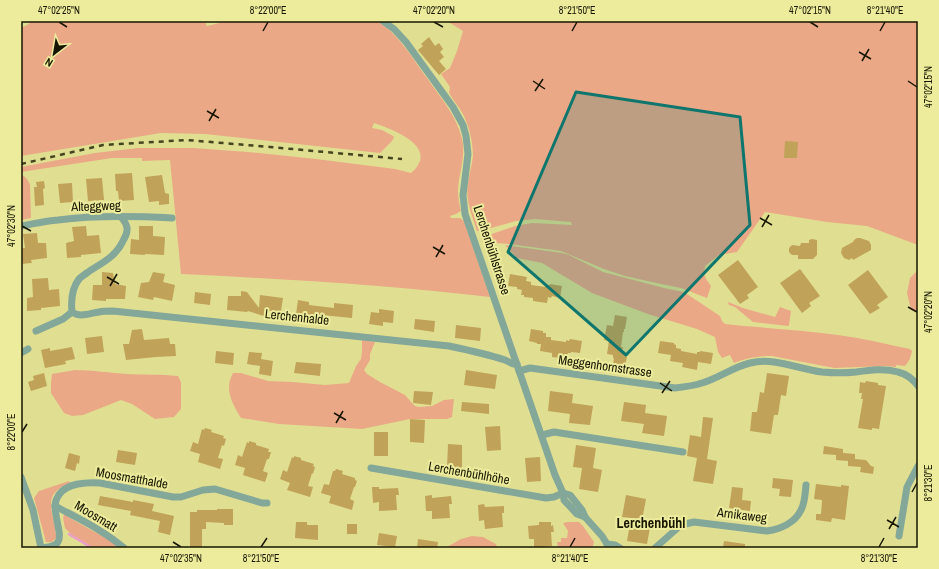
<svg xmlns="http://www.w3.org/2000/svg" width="939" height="569" viewBox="0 0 939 569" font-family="'Archivo Narrow',sans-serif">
<rect width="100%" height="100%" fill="#e0df91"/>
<g fill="#eaa887">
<path d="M32 21H201V23L205 22 207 26 228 21H377C399 34 412 58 427 78 440 97 457 116 462 139 466 157 459 172 458 190 458 197 459 204 461 211L456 214 450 216 451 218H460L464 221 490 297C387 285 284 279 181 274L170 160 142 161V158H112L21 172V167L95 153 138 148H193L248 152 316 159 395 169 411 173C416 169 417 167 420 161 426 141 388 128 374 123L372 128 382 130 393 136 394 137 392 141 380 153 205 134 161 133 21 156V28L27 25Z"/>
<path d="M447 21H918V245L867 226 827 222 765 212 737 252 719 255 705 266 704 274 706 279 711 286 707 298 681 288 661 284 625 276 604 269 561 251 509 244 482 242V239L486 236 515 226 532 223 572 225 571 222 535 219 516 221 480 231H477C472 215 465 200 468 183 469 174 472 165 473 156 473 142 469 126 463 114 459 107 453 100 449 93L450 87 441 74 450 68 457 51 463 31Z"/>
<polygon points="21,176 24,176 27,179 30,184 31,218 21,220"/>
<path d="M505 245 562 253 569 255 603 272 664 288 684 292 720 316 722 321 725 324C763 328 801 330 838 335 862 338 886 344 910 349L912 351C911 357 909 362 905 366L896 365V367L887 366 834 368 772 356C758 356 747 358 734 363L730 355 722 358 718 352 715 337 697 329 648 314 592 293 542 263 517 258Z"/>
<polygon points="918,270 918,313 911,310 907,293 910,278"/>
<polygon points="728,302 743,308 775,317 780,307 791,311 789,325 788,326 753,322 735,307 729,305"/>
<path d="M362 340 375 342 370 354V360L364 370 367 374 380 382 405 395 412 403 415 406 419 407 432 406 444 400 454 399 452 417 447 419H410L362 429 279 424 241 418C232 404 224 389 233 373H241L268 381 293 382 325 385 349 383 356 366 361 359 362 351Z"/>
<path d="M75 370C93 370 110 373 128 374 144 375 161 374 178 376L181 382V409L174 417 155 419 132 404 121 400 101 408 83 415 72 416 64 413 51 393V383L52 374Z"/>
<path d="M69 481 70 483C40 494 54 512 56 535V538L52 542H46L34 498 39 491Z"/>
<path d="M64 514C82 527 103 534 120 548H91L71 534 65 528 63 518Z"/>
<polygon points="568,522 579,522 583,526 594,542 593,546 591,548 558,548 557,542 561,542 561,538 567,538 568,531 563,523"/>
<polygon points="472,536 483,537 496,544 497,548 447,548 447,547 461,539"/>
</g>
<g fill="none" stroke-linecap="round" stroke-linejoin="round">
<path stroke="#eb9fc7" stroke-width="2.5" d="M69 534C76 539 84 542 91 548"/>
</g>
<g fill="#c0a259">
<polygon points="429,37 435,46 439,43 443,49 440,52 444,57 439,61 446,69 439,75 418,50 423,46 421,44"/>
<polygon points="785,141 798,142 797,158 784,158"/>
<polygon points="132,173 134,200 119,201 118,191 116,191 115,174"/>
<polygon points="162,175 165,193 169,194 169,204 159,205 159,201 149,202 145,177"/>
<polygon points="102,178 104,200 88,201 86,179"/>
<polygon points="44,181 45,188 43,189 44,205 35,206 34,187 37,187 36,182"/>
<polygon points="72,183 73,202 60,203 58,184"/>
<polygon points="86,226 87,236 99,235 101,253 81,255 81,257 67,258 66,243 74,241 72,227"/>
<polygon points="139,226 153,226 153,236 165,237 164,255 145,254 145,255 130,254 131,239 139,240"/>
<polygon points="37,233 38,243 46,243 47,258 31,260 32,263 21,264 21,248 25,248 23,234"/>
<polygon points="857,238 860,238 869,241 871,245 871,250 853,260 852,258 849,260 844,258 841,253 842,248 853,242 854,240"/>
<polygon points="812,239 817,240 817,255 813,259 798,259 798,255 792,255 789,252 789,248 792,245 800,246 801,243 809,243 809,240"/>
<polygon points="738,260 758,287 747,295 749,298 740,304 718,275"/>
<polygon points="800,269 820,296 809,303 811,306 802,313 780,283"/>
<polygon points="868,270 888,297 877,305 880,308 870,314 848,285"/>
<polygon points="102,272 113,273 115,284 126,286 125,299 106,299 106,301 92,300 93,285 102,285"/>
<polygon points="153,272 165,274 163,282 175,285 172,301 154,297 153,300 138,297 141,283 149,282"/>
<polygon points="510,274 527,277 526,281 531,282 531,285 546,287 546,285 550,285 550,284 562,286 560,298 552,296 551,298 548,297 547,303 533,301 533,298 524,297 524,295 521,295 522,290 517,289 517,287 508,286"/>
<polygon points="48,278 49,290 59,289 60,306 41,308 41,310 27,311 27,298 33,297 32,279"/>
<polygon points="241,291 247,292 259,308 260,295 283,298 281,311 267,311 267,317 248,311 247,312 227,310 228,296 241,296"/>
<polygon points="195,292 211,294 210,305 194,303"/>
<polygon points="298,300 309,302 309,305 334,308 334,303 353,305 352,318 322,315 321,319 299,316 299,315 296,314"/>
<polygon points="379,309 394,311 393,323 383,322 383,326 369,324 371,312 379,313"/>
<polygon points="615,315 627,317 625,329 624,329 624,332 623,332 621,347 623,347 622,352 626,353 626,357 627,357 625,366 613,364 614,358 613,358 613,355 607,354 609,341 604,340 607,325 613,326"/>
<polygon points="415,319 435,321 434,332 414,329"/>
<polygon points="456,325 481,328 480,341 455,338"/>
<polygon points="142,329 144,340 169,338 170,344 175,344 176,356 156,357 126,360 123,344 129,344 132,330"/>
<polygon points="531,329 543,331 543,333 546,333 546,337 551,337 551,340 566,342 566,340 569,341 570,339 582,341 580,353 571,352 571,353 568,353 567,359 552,357 552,353 540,351 541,344 537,344 537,343 529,341"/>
<polygon points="102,336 104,352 87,354 85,338"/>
<polygon points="660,341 674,343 674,344 676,345 676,348 681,349 681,351 697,354 697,352 700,352 700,351 713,353 711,364 698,362 697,370 682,367 683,363 670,361 671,355 658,353"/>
<polygon points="72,347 75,359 65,361 66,364 45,368 41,350 50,348 50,351"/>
<polygon points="216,351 234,353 233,365 215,363"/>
<polygon points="249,352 262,353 261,359 273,361 271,376 259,374 260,366 247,364"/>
<polygon points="296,362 321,364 320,376 294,373"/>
<polygon points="466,370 497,375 495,389 464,385"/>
<polygon points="44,373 47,386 31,391 28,382 34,380 33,376"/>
<polygon points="767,373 789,376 786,396 781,395 778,415 774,415 771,434 750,431 752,412 757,412 760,392 764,393"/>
<polygon points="866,381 878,383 878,385 886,386 879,429 872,428 872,430 858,428 863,399 861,399 862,393 859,393 860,382 865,383"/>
<polygon points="414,391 433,392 431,405 413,403"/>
<polygon points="550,391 573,394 572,403 593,406 590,425 569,423 570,414 548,411"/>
<polygon points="462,402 489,404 489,414 461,411"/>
<polygon points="624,402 646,405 645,413 667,416 664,436 642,433 644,424 621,421"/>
<polygon points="703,417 713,418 707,459 717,461 713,484 693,481 697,458 687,456 690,435 701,437"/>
<polygon points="410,419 425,420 424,443 410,442"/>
<polygon points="500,426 501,450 487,451 485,427"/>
<polygon points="205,428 212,430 211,432 224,436 223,438 226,439 224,446 222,445 218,458 223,459 220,469 198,462 200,454 190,451 193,442 198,444 202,429 204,430"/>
<rect x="374" y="432" width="14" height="24"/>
<polygon points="249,441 256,443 256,445 269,449 268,452 271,452 269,459 267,459 263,471 268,473 265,482 243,475 245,468 235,465 238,455 242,457 247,442 249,443"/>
<polygon points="448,444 462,445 462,469 447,468"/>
<polygon points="576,445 596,448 593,468 602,470 598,492 579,489 582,468 573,467"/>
<polygon points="824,446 843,449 843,453 855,454 855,459 866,460 871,466 874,467 873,474 860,472 861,467 848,466 848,461 836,460 836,455 823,454"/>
<polygon points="118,450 137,453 135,465 116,462"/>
<polygon points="69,453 80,456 79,464 77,463 75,471 65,468"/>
<polygon points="294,456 301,458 301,460 314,464 313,466 315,467 313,474 312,473 308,486 313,487 310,497 287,490 290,483 280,479 283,470 287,472 292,457 294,458"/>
<polygon points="540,457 541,481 527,482 525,458"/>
<polygon points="336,469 343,471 342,474 355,478 355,480 357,481 355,487 354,487 350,499 354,501 352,510 329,503 331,496 321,493 324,484 329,485 333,471 335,471"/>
<polygon points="773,478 793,480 791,497 779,496 780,489 772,488"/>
<polygon points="816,484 841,487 841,485 849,486 845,520 832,518 831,522 816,520 816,514 821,514 822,500 814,499"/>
<polygon points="372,487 379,487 379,489 398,488 399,495 396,495 397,510 379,511 379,502 373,503"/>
<polygon points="732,487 743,488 742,500 751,501 750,511 729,508"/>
<polygon points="432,495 432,498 451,496 452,504 449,504 450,518 432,519 432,511 426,511 425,496"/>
<polygon points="626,495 646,499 642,520 651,522 647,544 627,541 631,518 622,517"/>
<polygon points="100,496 133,502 133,500 154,504 152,511 174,516 170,535 158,532 160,521 130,515 131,511 98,505"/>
<polygon points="484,504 485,507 504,506 504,513 502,513 503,527 485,529 484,520 479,521 478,505"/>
<polygon points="217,509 233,509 233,525 224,525 224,523 206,522 206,529 202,529 202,548 190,548 190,512 197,512 197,510 217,510"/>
<polygon points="296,522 307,522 307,525 318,525 318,540 295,538"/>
<polygon points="539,522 551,522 551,526 553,525 554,532 551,532 552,546 534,548 534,539 529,539 528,526 539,525"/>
<rect x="347" y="524" width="10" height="10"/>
<polygon points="379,533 397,536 395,547 377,545"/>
<polygon points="418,539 438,542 437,548 417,548"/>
<polygon points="724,541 745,544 745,548 723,548"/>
</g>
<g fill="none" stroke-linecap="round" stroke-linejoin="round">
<g stroke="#83a798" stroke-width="7">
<polyline points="383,21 394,29 406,42 453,107 463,125 466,136 468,154 463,195 465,214 555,475 563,493 564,500 577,514 585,517"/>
<path d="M21 226C33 224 45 221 58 220 96 215 134 216 172 218"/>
<path d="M72 312C80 318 90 313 99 312 103 311 108 311 113 311L449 346C468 350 487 354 505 360 510 362 512 365 517 364"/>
<path d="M72 312C71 302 72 288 79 279 82 276 87 273 91 270 106 261 117 255 124 239 129 230 128 225 121 217"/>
<polyline points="36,331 63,319 72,312"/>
<polyline points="21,353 28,349"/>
<path d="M519 371 530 368 675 388C684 387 693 386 702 383 719 378 733 367 750 363 774 357 798 369 822 372 832 373 846 373 856 372 870 370 884 368 898 372 906 374 913 379 918 386"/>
<polyline points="542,435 554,432 683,452"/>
<polyline points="371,468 546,498 554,497 563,493"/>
<polyline points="21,477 33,510 41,548"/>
<polyline points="563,493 570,495 582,510 585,517 602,536 607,544 609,548"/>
<path d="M55 506C79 519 103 530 124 548"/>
<polyline points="899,536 907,487 918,466"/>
<polyline points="607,544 615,545 620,548"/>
<path d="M41 548C47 547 55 547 58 542 61 537 59 531 58 526 57 520 55 512 55 505 58 483 83 482 100 483L173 497H181L203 490 215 489 262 503H267"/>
<path d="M655 548 681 525 694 522 767 531C780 529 795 523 801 510 805 503 805 494 806 485"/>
</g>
<polyline stroke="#454421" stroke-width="2.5" stroke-dasharray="5 5" stroke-linecap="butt" points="21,164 103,145 187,140 270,147 402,159"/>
</g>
<path fill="#0f766e" fill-opacity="0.2" stroke="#0f766e" stroke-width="3" stroke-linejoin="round" d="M576 92 740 117 750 225 626 355 508 252Z"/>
<path fill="none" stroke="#171600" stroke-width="1.5" d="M59 22 67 27M434 22 443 27M810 22 818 27M263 31 268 22M572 31 577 22M880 31 885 22M859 52 871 59M862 61 869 49M533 81 545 89M908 81 917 87M535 91 543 79M207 111 219 118M209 121 216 109M760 218 772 225M22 226 31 231M762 227 769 215M433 247 445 254M436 257 443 245M107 277 119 284M110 286 117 274M908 307 917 312M660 383 672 391M662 393 670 381M334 413 346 420M336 423 343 411M22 432 27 424M912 492 917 483M887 520 899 527M889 529 896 517M173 542 181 547M261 547 267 538M570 547 575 538M879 547 884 538"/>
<g text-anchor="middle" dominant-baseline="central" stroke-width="4" stroke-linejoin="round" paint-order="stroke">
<g font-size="13" fill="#171600" stroke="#edec9d">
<text transform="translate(96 206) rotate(-2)">Alteggweg</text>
<text transform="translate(492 250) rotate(72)">Lerchenbühlstrasse</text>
<text transform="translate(297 317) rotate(6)">Lerchenhalde</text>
<text transform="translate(605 366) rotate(8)">Meggenhornstrasse</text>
<text transform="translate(469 473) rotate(10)">Lerchenbühlhöhe</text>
<text transform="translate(132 478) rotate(10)">Moosmatthalde</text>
<text transform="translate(742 515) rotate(7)">Arnikaweg</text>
<text transform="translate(96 516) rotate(31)">Moosmatt</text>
</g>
<g font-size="14" font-weight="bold" fill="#171600" stroke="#edec9d">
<text x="651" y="523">Lerchenbühl</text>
</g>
</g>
<rect width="939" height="569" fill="none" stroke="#edec9d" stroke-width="44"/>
<g transform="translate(54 54) rotate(211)" stroke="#edec9d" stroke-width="3" paint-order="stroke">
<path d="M0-3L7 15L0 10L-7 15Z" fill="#171600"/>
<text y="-6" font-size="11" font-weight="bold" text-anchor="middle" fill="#171600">N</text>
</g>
<rect x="22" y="22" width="895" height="525" fill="none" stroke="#171600" stroke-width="1.5"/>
<g font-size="10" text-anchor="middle" fill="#171600">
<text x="59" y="14">47°02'25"N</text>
<text x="268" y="14">8°22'00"E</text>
<text x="434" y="14">47°02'20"N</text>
<text x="577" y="14">8°21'50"E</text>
<text x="810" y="14">47°02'15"N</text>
<text x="885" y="14">8°21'40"E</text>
<text transform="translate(928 87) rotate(-90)" y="4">47°02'15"N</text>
<text transform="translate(11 226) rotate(-90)" y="4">47°02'30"N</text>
<text transform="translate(928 312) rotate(-90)" y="4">47°02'20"N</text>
<text transform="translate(11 432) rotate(-90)" y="4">8°22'00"E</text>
<text transform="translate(928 483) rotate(-90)" y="4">8°21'30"E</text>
<text x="181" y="562">47°02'35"N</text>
<text x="261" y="562">8°21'50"E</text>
<text x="570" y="562">8°21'40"E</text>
<text x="879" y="562">8°21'30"E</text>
</g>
</svg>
